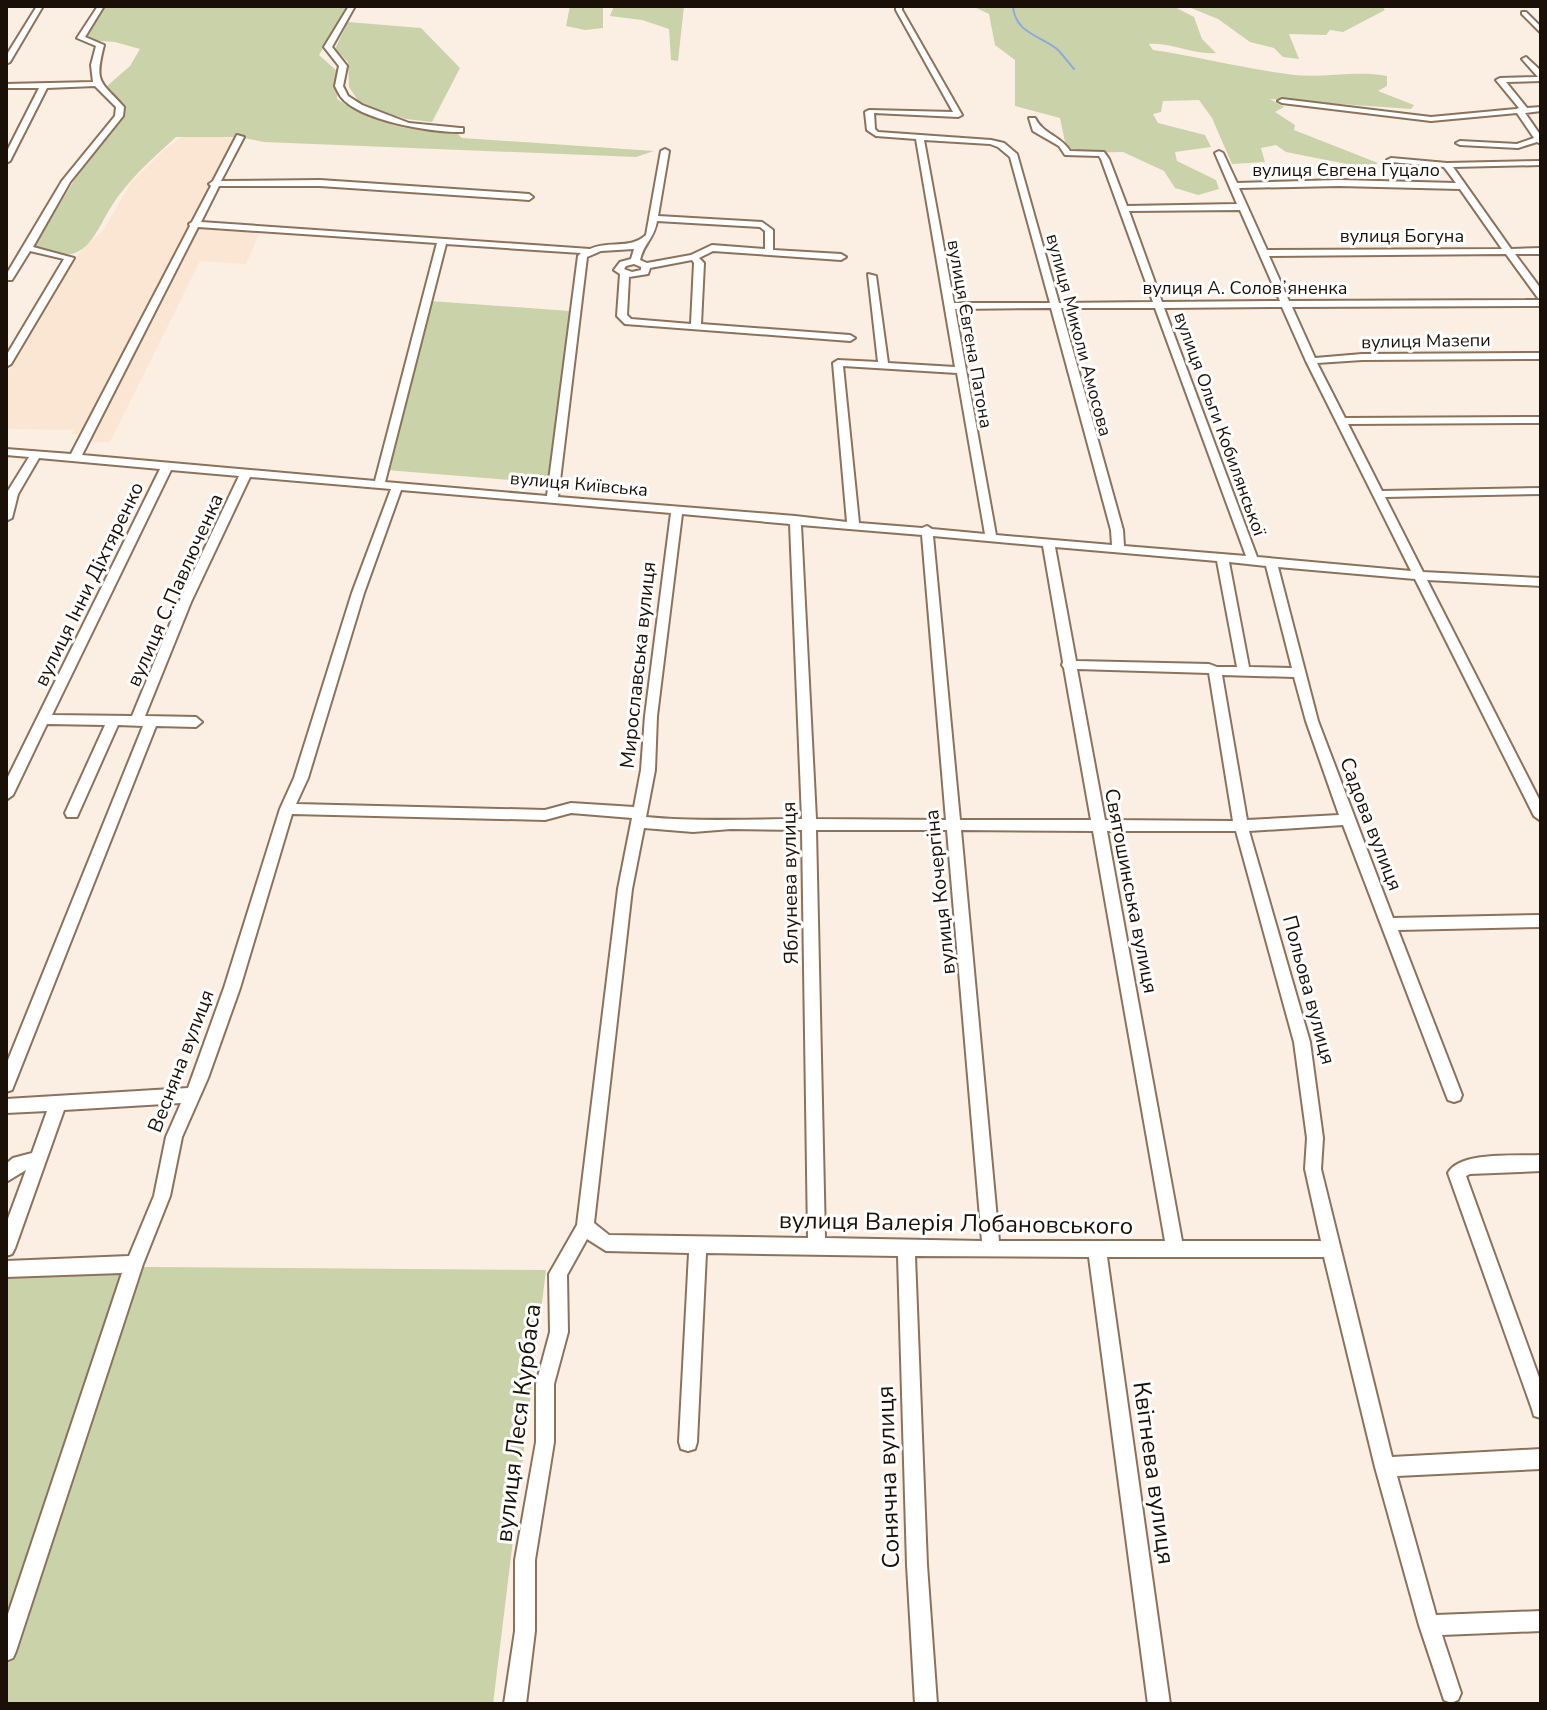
<svg xmlns="http://www.w3.org/2000/svg" width="1547" height="1710" viewBox="0 0 1547 1710" font-family="'Nunito Sans',sans-serif">
<rect width="100%" height="100%" fill="#fbefe4"/>
<polygon fill="#fbe5d3" points="185,135 237,138 195,227 261,230 246,264 200,261 110,442 78,442 79,434 71,434 74,430 6,429 6,373 76,256 104,229 130,184 165,149"/>
<g fill="#cad2a9">
<path d="M97 6H348L319 55 338 72 337 99C374 123 412 128 455 131L462 138 654 151 636 157 264 142 239 137H176C156 155 137 172 120 194 93 228 92 274 34 246L119 107 116 98 106 87 130 66 140 49 115 42 75 39Z"/>
<polygon points="570,6 603,6 603,28 585,30 566,26"/>
<polygon points="614,6 684,6 678,61 671,60 669,29 642,20 610,16"/>
<path d="M972 6H1173L1194 17 1202 39 1216 53C1193 55 1171 42 1149 44L1153 50C1200 57 1247 69 1294 75 1325 78 1357 70 1387 76V86L1378 91 1414 105 1411 109 1270 99 1284 107 1275 112 1295 125 1294 130 1378 163 1367 168 1286 152 1276 145 1261 148 1265 162 1232 164 1212 118 1199 100 1163 101 1161 112 1153 114 1158 123 1205 135 1211 147 1175 152 1177 161 1216 180 1219 189 1198 195 1175 188 1164 171 1123 152 1082 153 1066 147 1060 118 1015 106V60L995 45 989 14Z"/>
<polygon points="1186,6 1382,6 1385,10 1343,32 1330,30 1326,35 1289,34 1299,59 1283,57 1274,48 1250,42 1218,19"/>
<polygon points="348,22 421,28 460,68 432,122 406,119 361,105 349,87 348,62 335,49"/>
<polygon points="430,301 570,311 547,483 386,470"/>
<polygon points="6,1266 546,1270 493,1704 6,1704"/>
</g>
<g fill="none" stroke-linecap="round" stroke-linejoin="round">
<path stroke="#8aacdc" stroke-width="2" d="M1013 6C1015 33 1039 35 1057 49 1063 55 1068 62 1074 69"/>
<g stroke="#8c725b" stroke-width="4">
<g id="minor">
<polygon points="37,6 43,6 10,62 6,64 6,56"/>
<path d="M98 6H104L85 37 104 45C94 84 100 80 124 107L123 116 70 182 33 247 74 258 11 364 6 367V356L64 259 30 251 12 280H6V275L62 181 115 116 116 107 95 86 47 88 10 161 6 163V153L39 88H6V84L93 82 91 65 96 46 77 38Z"/>
<path d="M349 6H355L332 47 347 66 343 86 348 96 362 105 409 123 460 128H463V132C434 133 360 121 341 97 339 94 337 90 335 86L339 66 324 47Z"/>
<path d="M896 6H902V10L962 115 958 117 874 113 875 129 878 132 991 140 1004 143 1017 154 1059 303 1153 302 1101 159 1099 156 1065 155 1059 146 1033 131 1029 118H1035C1043 134 1061 136 1070 151L1104 152 1109 159 1127 206 1237 204 1215 153 1219 151 1223 153 1237 183 1339 180 1456 183 1444 167 1391 162 1387 160 1391 158 1447 163 1541 161V165L1453 167 1511 249 1541 248V254H1515L1541 289V299L1538 298 1506 254 1269 256 1289 301 1541 300V306L1292 307 1315 358 1362 354 1541 353V359L1362 360 1317 363 1345 418 1541 417V423L1348 424 1382 491 1541 488V494L1385 497 1423 572 1541 578V586L1427 580 1541 803V821L1534 816 1415 579 1278 567 1318 721 1393 918 1541 915V927L1398 930 1462 1095 1460 1100 1454 1102 1448 1100 1446 1095 1343 825 1249 831 1310 1042 1323 1138 1321 1169 1392 1457 1541 1449V1469L1397 1476 1436 1615 1541 1611V1631L1442 1635 1461 1693 1458 1700 1451 1703 1444 1700 1419 1625 1375 1467 1324 1257H1107L1170 1704H1148L1089 1257 915 1256 927 1565 937 1704H915L907 1565 898 1256 706 1253 697 1442 695 1449 688 1451 681 1449 679 1442 689 1253 606 1251 587 1239 567 1275 568 1332 554 1384V1442L535 1560V1631L526 1704H504L515 1631V1560L536 1442V1384L550 1332 549 1274 577 1225 618 889 632 818 571 813 545 820 292 814 240 988 208 1078 182 1137 170 1196 143 1264 16 1651 13 1658 6 1661V1620L122 1273 6 1277V1261L129 1256 154 1196 166 1137 181 1103 64 1110 15 1248 12 1254 6 1256V1224L26 1170 6 1182V1164L13 1158 32 1153 47 1111 6 1113V1099L188 1088 224 988 280 809 294 778 352 593 391 489 250 477 191 602 145 716 196 717 202 722 196 727 156 726 14 1085 12 1090 6 1092V1065L143 726 118 725 77 817H67L65 813 105 725 47 724 13 795 6 800V781L160 469 39 458 18 494 12 518 6 521V494L29 457 6 455V449L71 454 190 226 189 224 192 222 211 186 209 184 213 181 237 135 244 137 221 181 320 180 529 194 533 197 529 200 320 186H219L201 222 590 249C609 240 630 250 646 235L661 151 665 149 669 151 658 216 762 222 773 230V250L841 254 846 257 841 260 713 251 699 258 704 263 701 324 850 335 855 338 850 341 625 324 617 316 620 274 614 270 620 262 631 259 634 249 601 251 587 257 558 497 795 516 847 522 833 363 838 360 878 362 868 274 876 276 888 363 955 367 916 139 876 136 867 130 865 112 869 110 953 112 896 10ZM924 140 990 144 998 147 1010 157 1050 303H954ZM1339 186 1460 189 1502 249 1267 250 1239 188ZM1240 210 1280 301 1162 302 1129 211ZM657 221 760 227 765 231V249L712 245 691 255 647 263 640 260C644 243 654 239 657 221ZM198 227 437 243 375 481 82 455ZM446 244 581 253 578 256 547 496 385 482ZM692 260 694 263 691 324 631 319 627 315 629 277 648 274 650 268ZM634 264 641 267V270L632 272 624 269 626 266ZM1282 307 1306 361 1411 571 1257 557 1164 308ZM1051 308 1111 530 1112 545 996 535 955 309ZM1061 308H1155L1246 556 1124 546 1123 530ZM843 366 957 373 985 534 932 529 927 526 922 528 859 523ZM171 470 239 476 179 602 132 716 52 715ZM401 490 671 513 645 716 641 770 634 807 571 803 545 810 296 804 308 778 364 593ZM682 514 790 524 802 819C750 819 698 822 646 817L655 770 657 716ZM801 525 922 535 946 820 816 819ZM933 536 1043 546 1063 662 1062 665 1064 668 1091 820H960ZM1055 547 1217 561 1237 667H1217L1209 664 1076 661ZM1229 562 1266 566 1292 668 1249 667ZM1077 669 1209 673 1233 821 1105 820ZM1222 675 1294 677 1306 721 1339 815 1247 820ZM644 828 693 832 731 829 802 830 808 1238 609 1235 594 1223 632 889ZM816 830H947L982 1241 825 1238ZM961 830 1093 831 1165 1241H999ZM1107 831H1236L1294 1042 1307 1138 1305 1169 1321 1241H1182Z"/>
<polygon points="1522,12 1526,12 1541,27 1541,33 1522,14"/>
<polygon points="1526,57 1541,71 1541,81 1506,82 1527,108 1541,107 1541,111 1525,113 1541,136 1541,144 1537,142 1518,148 1460,145 1456,143 1460,141 1517,144 1534,138 1517,113 1431,121 1282,103 1278,101 1282,99 1431,117 1516,109 1519,108 1496,80 1500,78 1538,77 1522,59"/>
<path d="M1541 1155V1171L1470 1174 1466 1176 1541 1383V1418L1534 1416 1532 1409 1448 1173C1459 1151 1518 1156 1541 1155Z"/>
</g>
</g>
<use href="#minor" fill="#fff" fill-rule="evenodd"/>
</g>
<g text-anchor="middle" dominant-baseline="central" stroke-width="6" stroke-linejoin="round" paint-order="stroke">
<g font-size="18" fill="#1a1008" stroke="#fff">
<text x="1346" y="170">вулиця Євгена Гуцало</text>
<text x="1402" y="236">вулиця Богуна</text>
<text x="1245" y="288">вулиця А. Соловʼяненка</text>
<text transform="translate(970 334) rotate(80)">вулиця Євгена Патона</text>
<text transform="translate(1079 335) rotate(75)">вулиця Миколи Амосова</text>
<text transform="translate(1426 341) rotate(-1)">вулиця Мазепи</text>
<text transform="translate(1220 424) rotate(70)">вулиця Ольги Кобилянської</text>
<text transform="translate(579 484) rotate(5)">вулиця Київська</text>
</g>
<g font-size="20" fill="#1a1008" stroke="#fff">
<text transform="translate(89 584) rotate(-64)">вулиця Інни Діхтяренко</text>
<text transform="translate(175 590) rotate(-66)">вулиця С.Павлюченка</text>
<text transform="translate(638 665) rotate(-84)">Мирославська вулиця</text>
<text transform="translate(1371 824) rotate(69)">Садова вулиця</text>
<text transform="translate(790 883) rotate(-91)">Яблунева вулиця</text>
<text transform="translate(1131 891) rotate(79)">Святошинська вулиця</text>
<text transform="translate(940 892) rotate(-96)">вулиця Кочергіна</text>
<text transform="translate(1309 990) rotate(75)">Польова вулиця</text>
<text transform="translate(181 1061) rotate(-69)">Весняна вулиця</text>
</g>
<g font-size="24" fill="#1a1008" stroke="#fff">
<text transform="translate(956 1223) rotate(1)">вулиця Валерія Лобановського</text>
<text transform="translate(518 1423) rotate(-83)">вулиця Леся Курбаса</text>
<text transform="translate(1154 1473) rotate(82)">Квітнева вулиця</text>
<text transform="translate(888 1477) rotate(-92)">Сонячна вулиця</text>
</g>
</g>
<rect width="1547" height="1710" fill="none" stroke="#1a1008" stroke-width="16"/>
</svg>
